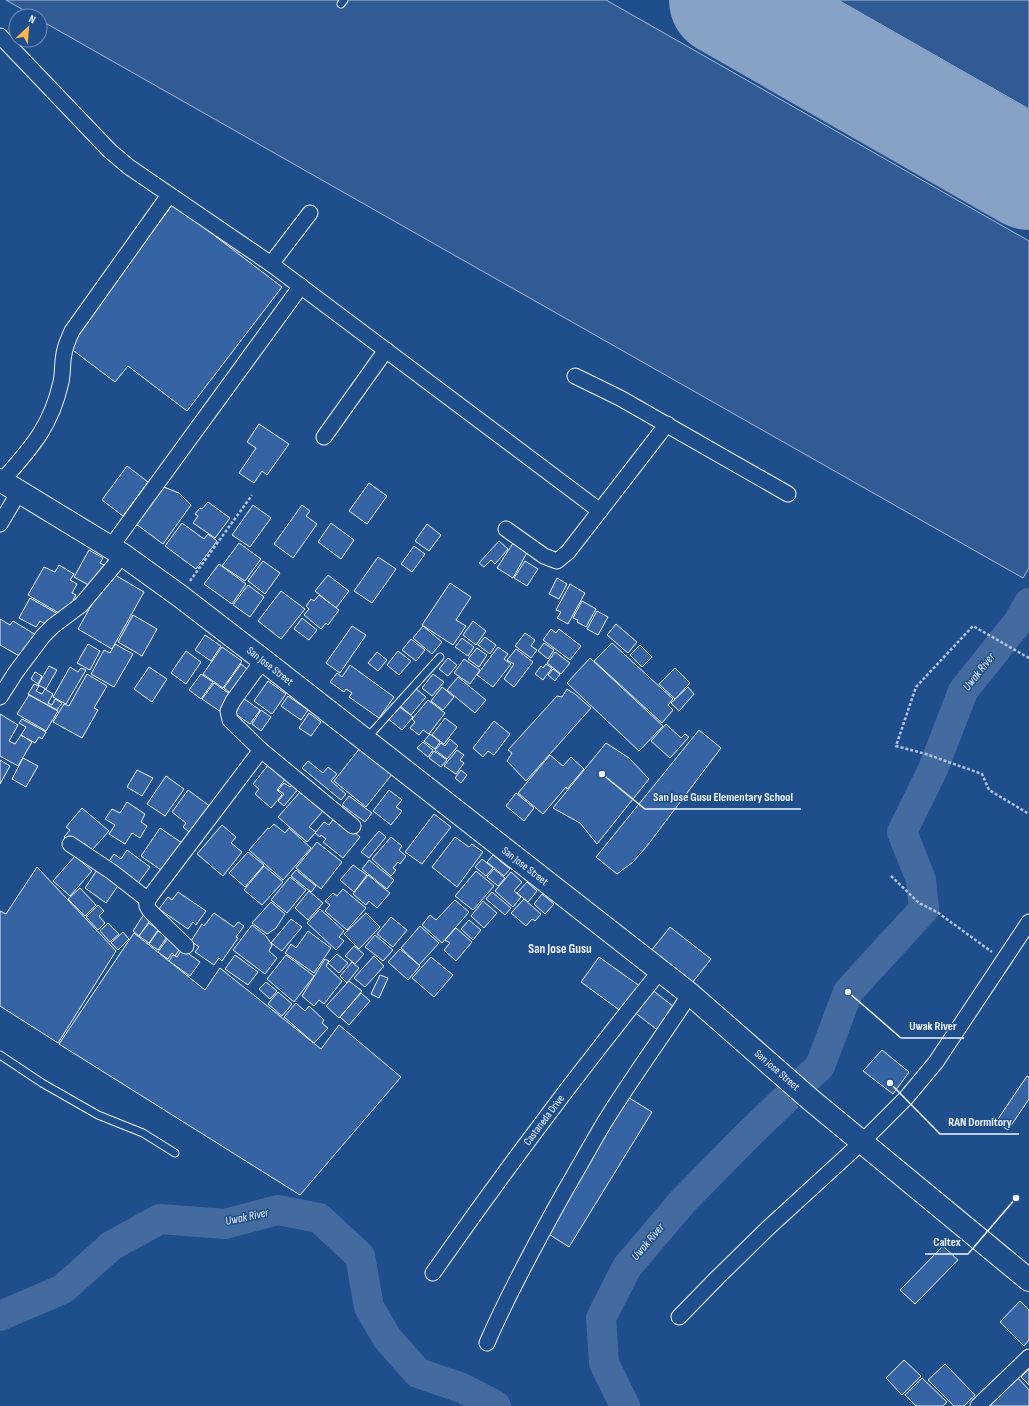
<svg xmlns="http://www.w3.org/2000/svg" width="1029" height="1406" viewBox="0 0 1029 1406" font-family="'Sofia Sans Condensed',sans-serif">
<rect width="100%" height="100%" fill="#1f4e8c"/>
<g fill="#305b95" stroke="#a8bbd7">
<polygon points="6,0 606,0 1029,241 1029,568 1023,578 40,20 40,16 34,16"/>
<polygon points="838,0 1029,0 1029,109"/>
</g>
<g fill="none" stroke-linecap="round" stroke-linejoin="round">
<g stroke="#446ba0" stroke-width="30">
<polyline points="0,1316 63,1289 111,1246 160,1219 225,1224 278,1210 319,1218 360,1256 369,1307 387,1338 418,1373 462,1388 495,1405 496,1406"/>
<polyline points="625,1406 604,1363 601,1318 627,1267 683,1201 750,1133 820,1066 848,992 924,909 921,880 902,832 933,769 963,691 1018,622 1029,603"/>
</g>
<polyline stroke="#88a2c6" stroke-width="112" points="725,0 1029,174"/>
</g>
<g fill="#3563a3" stroke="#f2f6ff">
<polygon points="173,204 282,287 187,411 128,366 115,382 66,345"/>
<polygon points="259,424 289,444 267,475 262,471 254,483 239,473 256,448 247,442"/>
<polygon points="127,466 148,482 123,516 102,500"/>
<polygon points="369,483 387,496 367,524 349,511"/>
<polygon points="159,485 179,493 191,505 163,544 132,521"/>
<polygon points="208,502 230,518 215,538 193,523 198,516 195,514 200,508 202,509"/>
<polygon points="253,505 271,518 250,547 232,535"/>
<polygon points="302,505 310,511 306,516 317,524 293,558 274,544"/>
<polygon points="182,523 204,539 208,534 217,541 196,569 165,546"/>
<polygon points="331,523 354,540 341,559 318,542"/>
<polygon points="427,524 441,535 429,551 415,541"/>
<polygon points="515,540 529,549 513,578 497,568"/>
<polygon points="499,541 508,549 495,564 491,560 484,567 479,563"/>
<polygon points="239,543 261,559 245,581 222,566"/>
<polygon points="414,546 425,554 412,572 401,564"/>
<polygon points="89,550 103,558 100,563 106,566 94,588 74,577"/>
<polygon points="378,557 396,569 372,603 354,591"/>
<polygon points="263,561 280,573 265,594 248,581"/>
<polygon points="525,561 538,569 527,586 514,578"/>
<polygon points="219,564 246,584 232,604 204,584"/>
<polygon points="59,565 74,574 70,580 77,584 72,593 76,595 64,616 28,595 44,567 55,572"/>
<polygon points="110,572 144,592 112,649 78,629"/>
<polygon points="328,575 349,591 336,608 315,591"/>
<polygon points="557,578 567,584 559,599 549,594"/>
<polygon points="450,583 471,597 456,620 466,626 453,645 422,625"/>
<polygon points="570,584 585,593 568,624 557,618 561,612 556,610"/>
<polygon points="248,585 264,597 250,617 233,605"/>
<polygon points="281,591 305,609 281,639 258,621"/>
<polygon points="319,595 339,610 328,625 326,623 321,629 304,615 309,609 306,606 311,599 314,601"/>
<polygon points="30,598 58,614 51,627 40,621 36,627 19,618"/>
<polygon points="582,601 596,609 586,627 577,622 578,620 573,618"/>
<polygon points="597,611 608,617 598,635 587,629"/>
<polygon points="133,615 157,629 142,656 118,642"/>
<polygon points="302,618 317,630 309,640 294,629"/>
<polygon points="0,619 10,625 13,621 36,635 23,658 0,645"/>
<polygon points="473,621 486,631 476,645 463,635"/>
<polygon points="616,624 637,642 628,653 607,635"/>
<polygon points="352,626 366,635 340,673 326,663"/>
<polygon points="423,626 442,642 432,654 413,638"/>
<polygon points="551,629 556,633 559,629 581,646 570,660 543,640"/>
<polygon points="525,633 535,640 531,646 537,650 531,658 515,646"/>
<polygon points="205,635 221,646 211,661 195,650"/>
<polygon points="485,637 496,645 490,654 478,645"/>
<polygon points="462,638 474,647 468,656 455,647"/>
<polygon points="411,639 425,650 416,661 402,650"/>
<polygon points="544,643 554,650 548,659 538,651"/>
<polygon points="612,643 673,699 668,705 673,710 662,723 594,661"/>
<polygon points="88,644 100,651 90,670 77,663"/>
<polygon points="115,644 133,654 114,687 91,674 104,650 110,653"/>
<polygon points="640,645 652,657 642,667 630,655"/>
<polygon points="222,647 242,661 223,688 203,674"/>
<polygon points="498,647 508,654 504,659 511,664 493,687 477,675"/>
<polygon points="477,648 487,655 479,667 468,659"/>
<polygon points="516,649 533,662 514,687 504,679 514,664 507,660"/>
<polygon points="186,651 201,662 186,684 171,673"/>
<polygon points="398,651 411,661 399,675 387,665"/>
<polygon points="377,652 387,660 378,671 368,663"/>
<polygon points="555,652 570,663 561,674 547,663"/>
<polygon points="448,658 457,665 448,676 439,669"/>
<polygon points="590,658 663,726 639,751 567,683"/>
<polygon points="464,659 480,670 470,684 454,673"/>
<polygon points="241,664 252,673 235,697 224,688"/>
<polygon points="546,664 552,668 543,680 535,674 541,666 543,668"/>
<polygon points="350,665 394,697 379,718 349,697 352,693 346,689 344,692 330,682 337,673 342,677"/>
<polygon points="49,666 57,670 46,689 38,685"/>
<polygon points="70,667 78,672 81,668 86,670 66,704 53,697"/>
<polygon points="149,667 167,679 152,702 134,689"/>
<polygon points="675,668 690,683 675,699 659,684"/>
<polygon points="553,669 560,674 555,681 548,675"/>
<polygon points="35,672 42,676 38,684 31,679"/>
<polygon points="87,674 107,686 94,708 98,710 82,738 53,722 64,704 69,706"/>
<polygon points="201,674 213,682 201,699 189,690"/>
<polygon points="433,674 444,682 432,696 422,688"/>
<polygon points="458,677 486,700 475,713 447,690"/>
<polygon points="268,681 286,694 272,714 254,701"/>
<polygon points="214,683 233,696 221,712 202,699"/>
<polygon points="34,684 39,686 36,691 42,694 45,689 53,694 48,703 52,705 55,699 62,703 57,710 28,694"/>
<polygon points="442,687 454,697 443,710 431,701"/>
<polygon points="688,687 694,694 679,711 671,703"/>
<polygon points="415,688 426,697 411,715 400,706"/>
<polygon points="567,689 575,694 591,708 526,781 507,761 512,753 508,750 557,696 562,697"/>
<polygon points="29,695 58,711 46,731 17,714"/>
<polygon points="240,696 260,710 250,724 230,710"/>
<polygon points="288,696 308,710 301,720 281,706"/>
<polygon points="428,700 445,713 429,734 423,730 419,735 410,728 415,722 412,719"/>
<polygon points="397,705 413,717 402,730 387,718"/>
<polygon points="261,710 271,717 261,731 252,724"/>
<polygon points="309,713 321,722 311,736 299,728"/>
<polygon points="0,714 18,725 9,741 15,744 21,735 32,742 18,766 0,756"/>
<polygon points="445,718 457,727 444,744 432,735"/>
<polygon points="22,719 46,732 42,739 39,737 35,743 21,735 26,727 19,723"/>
<polygon points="494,721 510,734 494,755 488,751 483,757 473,748"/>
<polygon points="666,724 681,738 685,734 689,737 670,758 651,741"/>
<polygon points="699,730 721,748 647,846 633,862 617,874 596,857"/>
<polygon points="430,734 440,742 435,749 424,741"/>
<polygon points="450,739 458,746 447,759 435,750 441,743 445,746"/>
<polygon points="423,742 433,750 428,757 417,748"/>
<polygon points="606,743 629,758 649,779 597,844 580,823 553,808"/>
<polygon points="360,748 393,773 366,807 334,781"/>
<polygon points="457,750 464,755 460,760 464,763 456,774 444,766"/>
<polygon points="434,751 447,760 441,767 429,758"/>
<polygon points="550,755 563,766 571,757 584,769 567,789 566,787 543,814 518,793"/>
<polygon points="23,758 38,766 26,787 12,779"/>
<polygon points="0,760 10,766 0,784"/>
<polygon points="308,761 323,773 328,767 337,774 331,781 346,794 341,800 302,768"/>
<polygon points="269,764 286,778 277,790 282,795 271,808 255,794 259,789 253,784"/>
<polygon points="137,770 153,778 142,796 127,787"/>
<polygon points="461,770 467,775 461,783 455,778"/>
<polygon points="166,776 184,789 165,816 147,804"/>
<polygon points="284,783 290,787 294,784 299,788 284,806 278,801 284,794 278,790"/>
<polygon points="188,790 215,810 195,837 183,827 186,823 172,812"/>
<polygon points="389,790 402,800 396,807 402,811 391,825 373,811"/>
<polygon points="300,792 323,811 309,827 316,832 307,842 278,817"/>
<polygon points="516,793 534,808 524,821 506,806"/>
<polygon points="349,796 372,813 365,822 342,805"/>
<polygon points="127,802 145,814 141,822 147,826 140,838 132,833 125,844 109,834 115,825 105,819 112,809 120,813"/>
<polygon points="82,808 109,831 92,850 84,843 79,849 64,837 70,830 66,827"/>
<polygon points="434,814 451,827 422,864 405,852"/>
<polygon points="335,817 360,837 343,858 323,842 326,839 321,835 320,837 315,833 324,822 329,825"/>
<polygon points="274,824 285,833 289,828 311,848 283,880 249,850 268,828 269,829"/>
<polygon points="222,825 236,837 231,843 242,852 223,876 197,854"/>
<polygon points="160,828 185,845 165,873 141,856"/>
<polygon points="379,831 386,837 369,858 361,852"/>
<polygon points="391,837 402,846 399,850 406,856 400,864 398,862 393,868 396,870 391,876 372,859"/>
<polygon points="455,837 469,847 472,844 483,852 457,887 432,867"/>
<polygon points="317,842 342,862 321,889 296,868"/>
<polygon points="127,850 150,867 136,886 107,864 114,854 121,859"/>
<polygon points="248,852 264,865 245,887 229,873"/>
<polygon points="493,855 510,869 504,876 487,862"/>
<polygon points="75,856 92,871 70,896 53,881"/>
<polygon points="482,859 493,868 486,876 475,867"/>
<polygon points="369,860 394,880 387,889 362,869"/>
<polygon points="353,865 367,875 354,892 340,880"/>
<polygon points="264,866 283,882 262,905 244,890"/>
<polygon points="37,867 116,951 58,1043 0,1006 0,911 6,914"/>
<polygon points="99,867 122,880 106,903 85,888"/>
<polygon points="494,869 505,878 498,886 487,877"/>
<polygon points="296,870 316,886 311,892 291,876"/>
<polygon points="476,871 494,886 473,910 455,896"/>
<polygon points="511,872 522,882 514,891 521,897 513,907 495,891"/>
<polygon points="368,875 390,893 377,908 369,901 366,905 353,894"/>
<polygon points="290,877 306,890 287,913 271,900"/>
<polygon points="527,882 537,891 528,902 517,893"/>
<polygon points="80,888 96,905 85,916 68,899"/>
<polygon points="343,889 366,908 347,930 325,911 330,905 325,901 333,893 337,896"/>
<polygon points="309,891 323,903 308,920 295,908"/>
<polygon points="178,892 206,911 196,925 193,922 188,929 159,909 168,897 172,900"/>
<polygon points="492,892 511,908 505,915 486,899"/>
<polygon points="542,894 554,904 545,914 534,904"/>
<polygon points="524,899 541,914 535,921 532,919 526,926 511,913"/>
<polygon points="455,900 469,912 442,943 422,925 430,915 436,920"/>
<polygon points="483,901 497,913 484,928 471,916"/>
<polygon points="271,902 285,914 276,928 267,934 252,923"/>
<polygon points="98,905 104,911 99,916 105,923 98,930 86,917"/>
<polygon points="320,909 344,931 339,937 344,941 336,950 307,923"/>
<polygon points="214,913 234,927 238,922 244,926 236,937 238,938 222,961 219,958 214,965 195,952 199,947 191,941 202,924 204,926"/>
<polygon points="366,913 380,927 359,949 344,934"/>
<polygon points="144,914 151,919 139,936 133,931"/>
<polygon points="391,917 407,930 393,947 377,934"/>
<polygon points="291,919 302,927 282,951 271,943"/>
<polygon points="469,920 481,930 473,940 461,929"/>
<polygon points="108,923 119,934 110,942 100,931"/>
<polygon points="149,923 158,930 149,943 139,936"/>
<polygon points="252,925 266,936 272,945 269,951 277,958 265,974 233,950"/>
<polygon points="420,926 439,943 419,965 401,948"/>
<polygon points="670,927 711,959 692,983 651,951"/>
<polygon points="456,928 472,942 456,961 444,950 450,943 445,940"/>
<polygon points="158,931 167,937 158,950 149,944"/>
<polygon points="308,931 331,948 314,973 285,953 291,944 296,948"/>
<polygon points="123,932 129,939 118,950 111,943"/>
<polygon points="134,933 205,990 220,968 321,1049 339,1025 401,1077 300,1195 59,1044"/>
<polygon points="375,935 393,950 383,961 365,947"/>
<polygon points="168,938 181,947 175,956 172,953 168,959 158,952"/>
<polygon points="354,946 364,954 355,964 345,956"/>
<polygon points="182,949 200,962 190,976 169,961 173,955 177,957"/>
<polygon points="400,949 420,966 408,980 388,962"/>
<polygon points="337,954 348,963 339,973 328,963"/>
<polygon points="235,955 258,972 248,985 225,969"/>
<polygon points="286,955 314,976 294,1002 267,979"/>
<polygon points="374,956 384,966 365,987 354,978"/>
<polygon points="431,957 453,975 434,997 412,978"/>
<polygon points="599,957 641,987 622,1012 581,982"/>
<polygon points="325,959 329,961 326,966 342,981 324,1004 319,1000 314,1006 302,996"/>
<polygon points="352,962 359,968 347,983 340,976"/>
<polygon points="380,975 388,978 379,998 371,994"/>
<polygon points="349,981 362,991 339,1018 326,1006"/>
<polygon points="266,982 277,991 270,999 259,989"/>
<polygon points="651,989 678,1010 660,1032 633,1011"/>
<polygon points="278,992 292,1004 282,1016 268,1004"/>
<polygon points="361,993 370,1001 349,1025 340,1017"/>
<polygon points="296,1003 305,1011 309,1006 324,1020 322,1023 328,1028 314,1043 284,1017"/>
<polygon points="882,1050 909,1072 893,1094 863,1071"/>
<polygon points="1027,1076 1029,1077 1029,1099 1008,1130 996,1122"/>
<polygon points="626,1096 652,1112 569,1247 544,1231"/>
<polygon points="943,1246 958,1260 915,1304 900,1290"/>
<polygon points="1020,1301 1029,1310 1029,1340 1024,1346 1000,1322"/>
<polygon points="904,1360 921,1376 902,1395 886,1378"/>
<polygon points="945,1364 975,1395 964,1406 954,1406 928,1380"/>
<polygon points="1029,1369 1029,1385 1021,1377"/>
<polygon points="1017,1377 1029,1390 1029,1406 987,1406"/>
<polygon points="922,1378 947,1402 943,1406 916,1406 905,1395"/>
</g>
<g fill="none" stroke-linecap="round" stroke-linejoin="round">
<g stroke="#f2f6ff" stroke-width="9">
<g id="lane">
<polyline points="341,4 344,0"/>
<polyline points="366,739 440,657"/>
<polyline points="0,1055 42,1083 98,1115 143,1133 175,1153"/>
</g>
</g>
<g stroke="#f2f6ff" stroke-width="17">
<g id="street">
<polyline points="0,36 110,151 129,167 271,264 600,511"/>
<polyline points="271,264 310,213"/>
<polyline points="575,376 620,398 788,494"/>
<polyline points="324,437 386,350"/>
<path d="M2 481C31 448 51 427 61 382 63 373 62 363 64 354 65 346 69 338 72 331L169 195"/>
<polyline points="0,524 19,492"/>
<polyline points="506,529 544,556 557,561 568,552 667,424"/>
<polyline points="110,548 301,286"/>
<polyline points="263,660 233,701 228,711 230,720 261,750 353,826"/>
<polyline points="0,697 16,672 43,636 53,626 81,605 123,555"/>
<polyline points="70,844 112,872 148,900"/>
<path d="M186 946 152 913C144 905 146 903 152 894L261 750"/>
<path d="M433 1273C505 1170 581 1069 660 971"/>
<polyline points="679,1317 718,1277 767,1229 862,1142 906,1098 936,1062 1029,922"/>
<path d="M487 1343C510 1290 538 1239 566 1189 579 1167 591 1145 604 1123 631 1079 662 1037 690 994"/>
<polyline points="978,1406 1029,1357"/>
</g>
</g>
<g stroke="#f2f6ff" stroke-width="24">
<polyline id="primary" points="0,480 123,555 180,596 263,660 690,994 811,1100 1029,1280"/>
</g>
<g stroke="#b3c4dc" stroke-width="2.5" stroke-dasharray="3 2" stroke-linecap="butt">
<polyline points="190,581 252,495"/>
<polyline points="1029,658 973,626 916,687 896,746 926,754 982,774 989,790 1029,814"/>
<polyline points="891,876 919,903 937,912 992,952"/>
</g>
<use href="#lane" stroke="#1f4e8c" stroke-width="7"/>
<use href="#street" stroke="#1f4e8c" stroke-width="15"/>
<use href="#primary" stroke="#1f4e8c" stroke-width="22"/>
</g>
<g text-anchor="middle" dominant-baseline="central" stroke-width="3" stroke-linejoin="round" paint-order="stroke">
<g font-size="11" fill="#f2f6ff" stroke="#1f4e8c">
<text transform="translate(270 666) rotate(38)">San Jose Street</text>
<text transform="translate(525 866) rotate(38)">San Jose Street</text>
<text transform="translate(777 1070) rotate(41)">San Jose Street</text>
<text transform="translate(544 1120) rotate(-53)">Castaneda Drive</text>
</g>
<g font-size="12" font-style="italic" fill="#f2f6ff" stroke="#1f4e8c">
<text transform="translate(979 672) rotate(-52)">Uwak River</text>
<text transform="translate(247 1217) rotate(-12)">Uwak River</text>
<text transform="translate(648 1242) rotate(-50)">Uwak River</text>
</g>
<g font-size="13" font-weight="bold" fill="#f2f6ff" stroke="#1f4e8c">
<text x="560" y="949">San Jose Gusu</text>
</g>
</g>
<path fill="none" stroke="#f2f6ff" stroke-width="1.5" d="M602 774L645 809H801M848 992L901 1038H964M890 1083L940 1134H1019M1016 1198L968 1254H925"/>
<g fill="#f2f6ff" stroke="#1f4e8c" stroke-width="1.5">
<circle cx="602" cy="774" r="4"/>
<circle cx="848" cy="992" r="4"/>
<circle cx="890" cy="1083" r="4"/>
<circle cx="1016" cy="1198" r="4"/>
</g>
<g font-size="12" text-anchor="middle" font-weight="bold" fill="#f2f6ff" stroke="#1f4e8c" stroke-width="3" stroke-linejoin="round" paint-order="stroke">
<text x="723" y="801">San Jose Gusu Elementary School</text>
<text x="933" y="1030">Uwak River</text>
<text x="980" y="1126">RAN Dormitory</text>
<text x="947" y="1246">Caltex</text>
</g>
<g transform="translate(28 28) rotate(26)"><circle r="19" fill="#1f4e8c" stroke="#7391ba"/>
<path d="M0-3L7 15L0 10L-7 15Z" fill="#ffb74d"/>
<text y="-6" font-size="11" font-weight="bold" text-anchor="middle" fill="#f2f6ff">N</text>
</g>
</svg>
